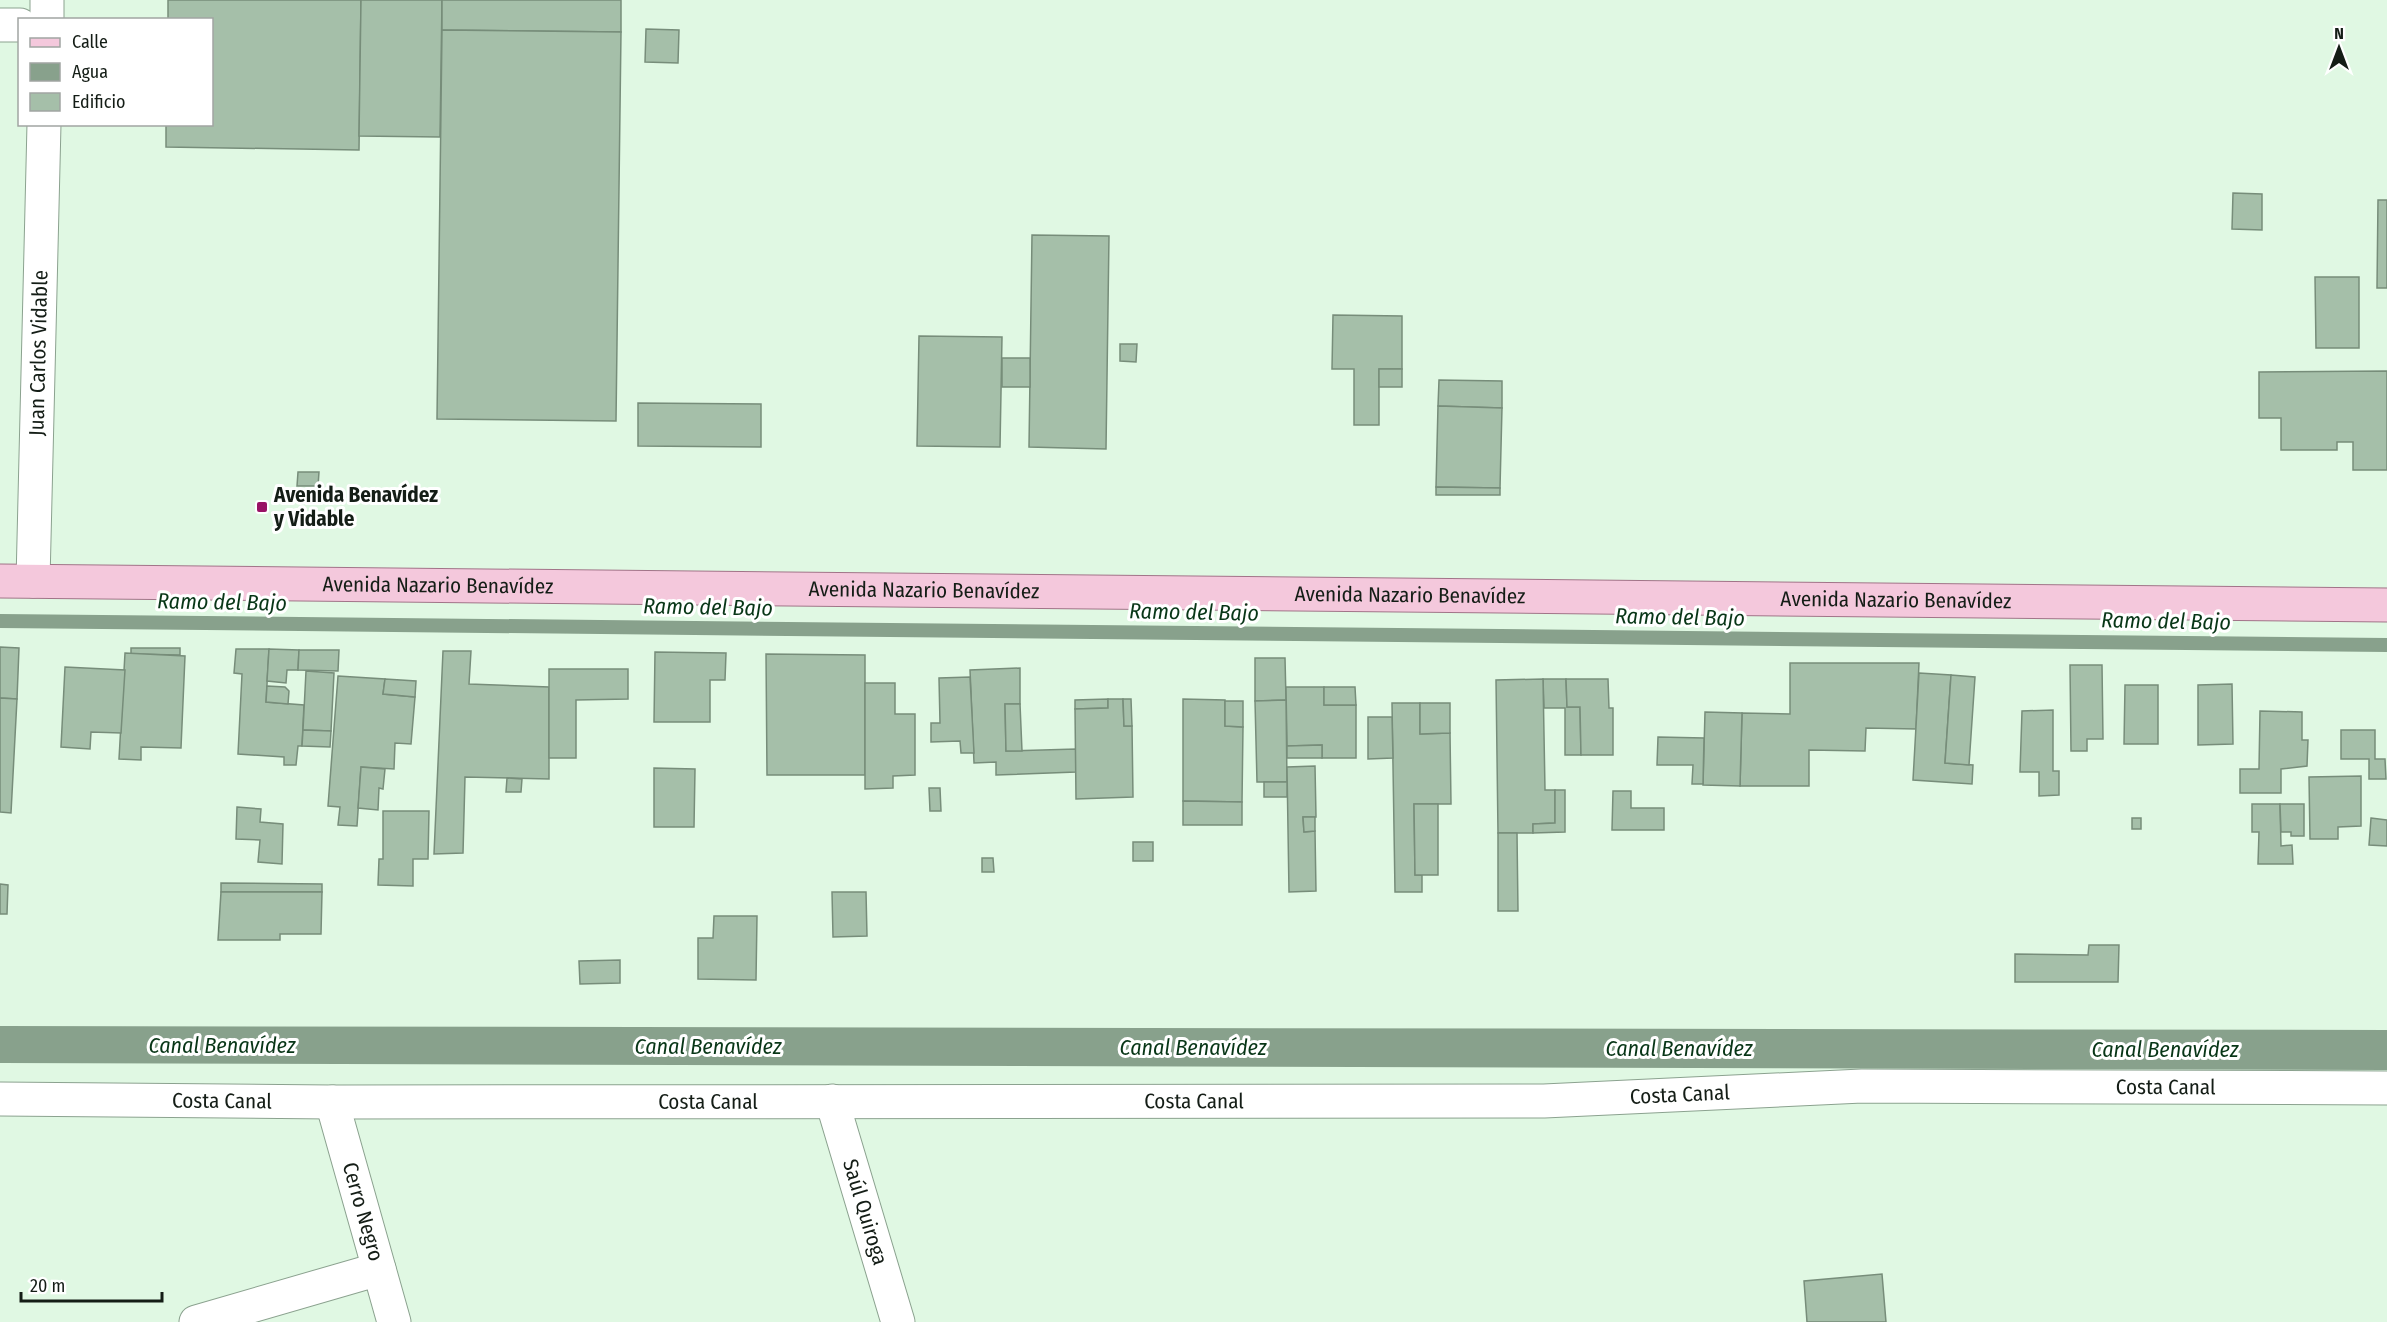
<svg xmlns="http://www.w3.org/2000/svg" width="2387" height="1322" viewBox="0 0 2387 1322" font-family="'Fira Sans Condensed',sans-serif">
<rect width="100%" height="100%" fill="#e0f8e3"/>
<polygon fill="#88a18c" points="0,1026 2387,1030 2387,1070 0,1063"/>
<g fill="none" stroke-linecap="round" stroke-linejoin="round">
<polyline stroke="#88a18c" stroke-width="14" points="0,621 2387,645"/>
</g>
<g fill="#a5bfa9" stroke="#778d7a" stroke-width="1.5">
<polygon points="168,0 361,0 359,150 166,147 166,124 212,124 212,20 168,20"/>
<polygon points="361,0 442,0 440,137 359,136"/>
<polygon points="442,0 621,0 621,32 442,30"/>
<polygon points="646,29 679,30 678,63 645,62"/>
<polygon points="442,30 621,32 616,421 437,419"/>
<polygon points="2233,193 2262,194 2262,230 2232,229"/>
<polygon points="2378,200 2387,200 2387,288 2377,288"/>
<polygon points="1032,235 1109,236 1106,449 1029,447"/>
<polygon points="2315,277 2359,277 2359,348 2316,348"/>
<polygon points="1333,315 1402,316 1402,369 1379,369 1379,425 1354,425 1354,369 1332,369"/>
<polygon points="919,336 1002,337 1000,447 917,446"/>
<polygon points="1120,344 1137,344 1136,362 1120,361"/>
<rect x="1002" y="358" width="28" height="29"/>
<rect x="1379" y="369" width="23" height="18"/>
<polygon points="2387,371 2387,470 2353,470 2353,442 2337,442 2337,450 2281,450 2281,418 2259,418 2259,372"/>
<polygon points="1439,380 1502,381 1502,408 1438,406"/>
<polygon points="638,403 761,404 761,447 638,446"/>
<polygon points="1438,406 1502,408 1500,488 1436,487"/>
<polygon points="298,472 319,472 318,486 297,486"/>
<polygon points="1436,487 1500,488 1500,495 1436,495"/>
<polygon points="0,647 19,648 17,699 0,698"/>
<polygon points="131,648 180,648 180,655 131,654"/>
<polygon points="236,649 269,649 266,702 304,705 302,746 298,746 296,765 284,765 284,757 238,754 242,674 234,673"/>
<polygon points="269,649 299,650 298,670 287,670 286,683 267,681"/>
<polygon points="299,650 339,650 338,671 298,670"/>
<polygon points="443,651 471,651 469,684 549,687 549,779 465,777 463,853 434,854"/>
<polygon points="655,652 726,653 725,680 710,680 710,722 654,722"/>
<polygon points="125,653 185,656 181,748 141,747 141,760 119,759"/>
<polygon points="766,654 865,655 865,775 767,775"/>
<polygon points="1255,658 1285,658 1286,700 1255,701"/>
<polygon points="1790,663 1919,663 1916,729 1866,728 1865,751 1809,750 1809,786 1740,786 1742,713 1790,714"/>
<polygon points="2070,665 2102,665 2103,739 2087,739 2087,751 2071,751"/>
<polygon points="65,667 125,670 121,733 91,732 90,749 61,747"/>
<polygon points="1020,668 1020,704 1005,704 1006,751 1076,749 1076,772 996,775 996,762 974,763 970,670"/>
<polygon points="549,669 628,669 628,699 576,700 576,758 549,758"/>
<polygon points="306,671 334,673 331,731 303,730"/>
<polygon points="1919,673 1951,675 1945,763 1973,765 1972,784 1913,780"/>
<polygon points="1951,675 1975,677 1969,765 1945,763"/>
<polygon points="338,676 385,679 383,694 415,697 411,744 395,743 394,769 361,767 357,826 338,825 340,807 328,806"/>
<polygon points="970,677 974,753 961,753 960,741 931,742 931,723 940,723 939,678"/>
<polygon points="385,679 416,681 415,697 383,694"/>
<polygon points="1543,679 1566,679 1567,707 1580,707 1581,755 1565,755 1565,708 1544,708"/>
<polygon points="1543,679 1545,790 1555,790 1555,823 1533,824 1533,833 1498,833 1496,680"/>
<polygon points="1566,679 1608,679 1609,708 1613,708 1613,755 1581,755 1580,707 1567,707"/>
<polygon points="865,683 895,683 895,714 915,714 915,775 893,776 893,788 865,789"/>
<polygon points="2232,684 2233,744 2198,745 2198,685"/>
<polygon points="2125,685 2158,685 2158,744 2124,744"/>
<polygon points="267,686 285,687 289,691 288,704 266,702"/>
<polygon points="1286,687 1324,687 1324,705 1356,705 1356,758 1322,758 1322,745 1287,746"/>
<polygon points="1324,687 1355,687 1356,705 1324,705"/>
<polygon points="0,698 17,699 11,813 0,812"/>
<polygon points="1108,699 1108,708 1075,709 1075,700"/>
<polygon points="1108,699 1123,699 1124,726 1132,726 1133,797 1076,799 1075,709 1108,708"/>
<polygon points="1123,699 1131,699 1132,726 1124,726"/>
<polygon points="1183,699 1225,700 1225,726 1243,727 1242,802 1183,801"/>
<polygon points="1286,700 1287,782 1257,782 1255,701"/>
<polygon points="1225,701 1243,701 1243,727 1225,726"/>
<polygon points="1392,703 1420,703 1420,734 1450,733 1451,804 1414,804 1415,875 1422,875 1422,892 1395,892"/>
<polygon points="1420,703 1450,703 1450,733 1420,734"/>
<polygon points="1005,704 1020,704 1022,751 1006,751"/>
<polygon points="2053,710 2053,771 2059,771 2059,795 2039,796 2039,772 2020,772 2022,711"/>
<polygon points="2260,711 2302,712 2302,740 2308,740 2307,766 2281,769 2281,793 2240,793 2240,769 2259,769"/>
<polygon points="1705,712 1742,713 1740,786 1703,785"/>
<polygon points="1368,717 1392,717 1393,758 1368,759"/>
<polygon points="303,730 331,731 330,747 302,746"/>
<polygon points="2341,730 2375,730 2375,759 2385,759 2386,779 2369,779 2369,759 2341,759"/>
<polygon points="1658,737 1704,738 1703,784 1692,784 1693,765 1657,765"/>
<polygon points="1322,745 1322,758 1287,758 1287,746"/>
<polygon points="1315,766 1316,817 1303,817 1304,832 1315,831 1316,891 1289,892 1287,767"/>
<polygon points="361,767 385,769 383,789 379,788 378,810 358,808"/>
<polygon points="654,768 695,769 694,827 654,827"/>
<polygon points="2361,776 2361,826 2338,827 2338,839 2310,839 2309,777"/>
<polygon points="507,778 522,779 521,792 506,792"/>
<rect x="1264" y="782" width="23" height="15"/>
<polygon points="929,788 940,788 941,811 930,811"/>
<polygon points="1555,790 1565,790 1565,832 1533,833 1533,824 1555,823"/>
<polygon points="1613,791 1631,791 1631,808 1664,808 1664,830 1612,830"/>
<polygon points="1183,801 1242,802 1242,825 1183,825"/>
<polygon points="1414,804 1438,804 1438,875 1415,875"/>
<polygon points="2252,804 2280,804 2281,846 2292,845 2293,864 2258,864 2259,832 2252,832"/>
<polygon points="2280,804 2304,804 2304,836 2291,836 2291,832 2281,832"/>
<polygon points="237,807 261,809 260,822 283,824 282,864 258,862 260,840 236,839"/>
<polygon points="383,811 429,811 428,859 413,859 413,886 378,885 379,859 383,859"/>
<polygon points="1303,817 1315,817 1315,831 1304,832"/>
<rect x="2132" y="818" width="9" height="11"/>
<polygon points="2371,818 2387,820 2387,846 2369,845"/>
<polygon points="1498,833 1517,833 1518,911 1498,911"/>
<rect x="1133" y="842" width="20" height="19"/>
<polygon points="982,858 993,858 994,872 982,872"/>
<polygon points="221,883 322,884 322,892 221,892"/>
<polygon points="0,884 8,885 7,914 0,914"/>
<polygon points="221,892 322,892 321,934 280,934 280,940 218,940"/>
<polygon points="832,892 866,892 867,936 833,937"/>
<polygon points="714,916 757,916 756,980 698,979 698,938 713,938"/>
<polygon points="2089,945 2119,945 2118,982 2015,982 2015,954 2088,955"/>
<polygon points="620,960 620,983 580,984 579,961"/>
<polygon points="1882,1274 1886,1322 1807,1322 1804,1281"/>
</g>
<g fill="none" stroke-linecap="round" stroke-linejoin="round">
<g stroke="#8ba28f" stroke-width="35">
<g id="minor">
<polyline points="47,20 47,0"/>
<polyline points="0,25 20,25"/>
<path id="s1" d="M33 581 44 124"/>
<path id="s2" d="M0 1099 332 1102 1544 1101 1862 1086 2387 1088"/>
<path id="s3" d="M832 1101 898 1322"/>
<path id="s4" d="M332 1102 394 1322"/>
<polyline points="196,1322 379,1269"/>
</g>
</g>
<g stroke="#a17488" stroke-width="35">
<g id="primary">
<path id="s5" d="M0 581 2387 605"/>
</g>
</g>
<use href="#minor" stroke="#fff" stroke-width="33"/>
<use href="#primary" stroke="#f4c8dc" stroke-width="33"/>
</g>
<rect fill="#991265" stroke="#fff" stroke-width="2" x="256" y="501" width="12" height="12" rx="3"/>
<g text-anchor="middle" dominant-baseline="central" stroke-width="6" stroke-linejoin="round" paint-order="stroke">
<g font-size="21" fill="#141d16" stroke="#fff">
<text stroke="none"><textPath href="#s1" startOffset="228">Juan Carlos Vidable</textPath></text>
<text stroke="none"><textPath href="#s5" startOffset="438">Avenida Nazario Benavídez</textPath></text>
<text stroke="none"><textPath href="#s5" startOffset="924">Avenida Nazario Benavídez</textPath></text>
<text stroke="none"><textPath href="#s5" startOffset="1410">Avenida Nazario Benavídez</textPath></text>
<text stroke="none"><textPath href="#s5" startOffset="1896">Avenida Nazario Benavídez</textPath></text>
<text stroke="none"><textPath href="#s2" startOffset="2166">Costa Canal</textPath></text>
<text stroke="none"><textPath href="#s2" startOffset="1680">Costa Canal</textPath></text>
<text stroke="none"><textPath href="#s2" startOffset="222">Costa Canal</textPath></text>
<text stroke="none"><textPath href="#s2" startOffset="1194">Costa Canal</textPath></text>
<text stroke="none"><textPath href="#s2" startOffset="708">Costa Canal</textPath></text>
<text stroke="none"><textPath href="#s4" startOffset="114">Cerro Negro</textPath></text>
<text stroke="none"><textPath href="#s3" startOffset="116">Saúl Quiroga</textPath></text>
</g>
<g font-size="21" font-weight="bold" fill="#141d16" stroke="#fff" text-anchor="start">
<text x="274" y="495">Avenida Benavídez<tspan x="274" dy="24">y Vidable</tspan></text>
</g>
<g font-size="22" font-style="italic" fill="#083617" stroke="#fff">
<text transform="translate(222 602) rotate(1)">Ramo del Bajo</text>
<text transform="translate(708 607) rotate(1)">Ramo del Bajo</text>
<text transform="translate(1194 612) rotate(1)">Ramo del Bajo</text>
<text transform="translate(1680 617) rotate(1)">Ramo del Bajo</text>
<text transform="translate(2166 621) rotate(1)">Ramo del Bajo</text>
<text x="222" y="1045">Canal Benavídez</text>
<text x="708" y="1046">Canal Benavídez</text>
<text x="1193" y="1047">Canal Benavídez</text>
<text x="1679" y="1048">Canal Benavídez</text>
<text x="2165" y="1049">Canal Benavídez</text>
</g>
</g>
<rect x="18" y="18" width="195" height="108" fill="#ffffff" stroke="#a1a5a2" stroke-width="1.5"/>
<rect x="30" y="38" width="30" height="9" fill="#f4c8dc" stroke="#a1a5a2" stroke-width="1.5"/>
<text x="72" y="48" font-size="18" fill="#141d16">Calle</text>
<rect x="30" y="63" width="30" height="18" fill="#88a18c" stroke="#a1a5a2" stroke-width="1.5"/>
<text x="72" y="78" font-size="18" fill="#141d16">Agua</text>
<rect x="30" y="93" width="30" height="18" fill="#a5bfa9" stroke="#a1a5a2" stroke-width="1.5"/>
<text x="72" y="108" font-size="18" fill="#141d16">Edificio</text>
<g transform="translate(2339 48)" stroke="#ffffff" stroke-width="4.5" paint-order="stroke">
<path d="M0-4.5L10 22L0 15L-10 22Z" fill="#141d16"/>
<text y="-9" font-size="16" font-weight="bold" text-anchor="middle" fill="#141d16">N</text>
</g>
<path d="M21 1292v9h141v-9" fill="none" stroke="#141d16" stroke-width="3"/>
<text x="30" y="1292" font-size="18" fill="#141d16" stroke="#ffffff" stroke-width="4.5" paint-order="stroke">20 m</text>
</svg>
